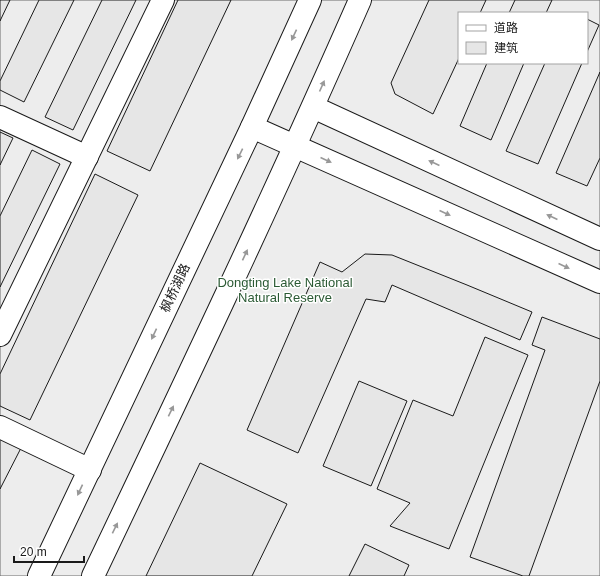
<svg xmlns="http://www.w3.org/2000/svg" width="600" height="576" viewBox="0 0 600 576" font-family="Helvetica,'Noto Sans SC',sans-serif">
<rect width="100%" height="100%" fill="#fff"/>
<path fill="#ededed" stroke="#6a6a6a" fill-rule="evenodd" d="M0 0H600V576H0ZM459 13H587V63H459Z"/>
<g fill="#e6e6e6" stroke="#1a1a1a">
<polygon points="0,0 10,0 0,21"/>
<polygon points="39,0 74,0 24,102 0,90 0,81"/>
<polygon points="102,0 136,0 73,130 45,117"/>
<polygon points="178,0 231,0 150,171 107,151"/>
<polygon points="429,0 486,0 480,13 459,13 459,58 433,114 395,94 391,83"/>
<polygon points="515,0 552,0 546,13 509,13"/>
<polygon points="587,19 599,25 587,52"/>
<polygon points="487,63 524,63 491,140 460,126"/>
<polygon points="545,63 582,63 538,164 506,151"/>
<polygon points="600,72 600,158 587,186 556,173"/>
<polygon points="0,132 13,138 0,165"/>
<polygon points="32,150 60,164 0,287 0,216"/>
<polygon points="95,174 138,195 30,420 0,406 0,374"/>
<polygon points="365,254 392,255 467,285 532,312 520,340 392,285 385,302 366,299 298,453 247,430 320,262 342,272"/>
<polygon points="542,317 600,339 600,381 529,576 523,576 470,557 545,350 532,345"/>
<polygon points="485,337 528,355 449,549 390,526 410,503 377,489 413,400 453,416"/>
<polygon points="359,381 407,401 371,486 323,466"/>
<polygon points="0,438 21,448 0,489"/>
<polygon points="200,463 287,504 252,576 146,576"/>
<polygon points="365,544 409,565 404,576 349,576"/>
</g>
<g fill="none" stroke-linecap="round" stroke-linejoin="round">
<g stroke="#1a1a1a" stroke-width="24">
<g id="minor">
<polyline points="0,117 87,157"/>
<polyline points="0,335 163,0"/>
<polyline points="0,427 90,470"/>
</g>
</g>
<g stroke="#1a1a1a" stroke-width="24">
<g id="major">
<polyline points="313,107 600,239"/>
<polyline points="252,127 600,282"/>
<polyline points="39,576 252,127 310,0"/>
<path d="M93 576C184 385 275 194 360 0"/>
</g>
</g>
<use href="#minor" stroke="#fff" stroke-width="22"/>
<use href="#major" stroke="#fff" stroke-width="22"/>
</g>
<defs><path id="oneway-solid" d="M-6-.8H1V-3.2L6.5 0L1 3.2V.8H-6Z"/></defs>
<g fill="#989898">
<use href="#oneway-solid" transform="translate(294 35) rotate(115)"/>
<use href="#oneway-solid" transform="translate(322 86) rotate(-66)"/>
<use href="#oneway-solid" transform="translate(240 154) rotate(116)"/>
<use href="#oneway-solid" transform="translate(326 160) rotate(24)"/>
<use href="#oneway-solid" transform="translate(434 163) rotate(-155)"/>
<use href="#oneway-solid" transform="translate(445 213) rotate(24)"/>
<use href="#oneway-solid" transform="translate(552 217) rotate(-155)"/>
<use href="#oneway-solid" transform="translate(245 255) rotate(-65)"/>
<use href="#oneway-solid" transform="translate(564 266) rotate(24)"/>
<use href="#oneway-solid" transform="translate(154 334) rotate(115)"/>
<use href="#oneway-solid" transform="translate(171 411) rotate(-64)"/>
<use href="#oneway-solid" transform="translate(80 490) rotate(115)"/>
<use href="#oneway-solid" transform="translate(115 528) rotate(-64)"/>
</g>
<g text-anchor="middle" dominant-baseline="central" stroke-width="3" stroke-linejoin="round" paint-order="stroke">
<g font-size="13" fill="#2b5a34" stroke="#fff">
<text x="285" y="282">Dongting Lake National<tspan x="285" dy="15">Natural Reserve</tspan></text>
</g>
<g font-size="13" fill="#1a1a1a" stroke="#fff">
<text transform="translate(175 288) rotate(-65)">枫桥湖路</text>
</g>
</g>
<rect x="458" y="12" width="130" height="52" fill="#ffffff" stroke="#a3a3a3"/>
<rect x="466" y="25" width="20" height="6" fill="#ffffff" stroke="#a3a3a3"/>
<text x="494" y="32" font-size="12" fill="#1a1a1a">道路</text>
<rect x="466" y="42" width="20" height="12" fill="#e6e6e6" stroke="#a3a3a3"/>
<text x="494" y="52" font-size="12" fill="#1a1a1a">建筑</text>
<path d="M14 556v6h70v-6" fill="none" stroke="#1a1a1a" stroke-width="2"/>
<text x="20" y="556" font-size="12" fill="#1a1a1a" stroke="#ffffff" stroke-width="3" paint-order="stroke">20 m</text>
</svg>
